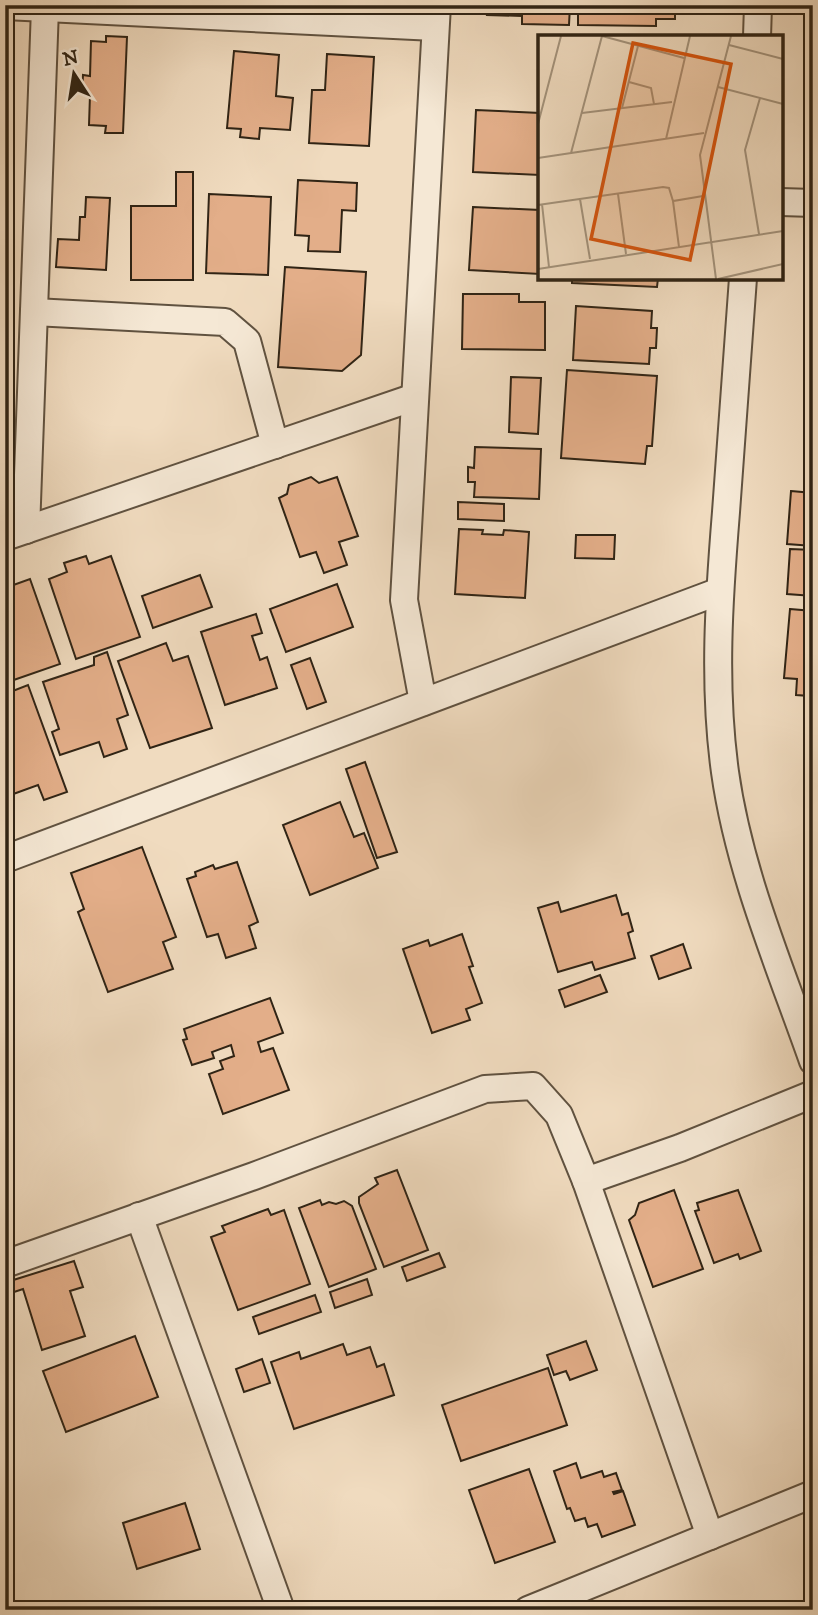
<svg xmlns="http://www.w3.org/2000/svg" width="818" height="1615" viewBox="0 0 818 1615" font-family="'IM FELL DW Pica',serif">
<rect width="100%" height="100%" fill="#f0dbbf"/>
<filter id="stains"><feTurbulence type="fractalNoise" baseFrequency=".00286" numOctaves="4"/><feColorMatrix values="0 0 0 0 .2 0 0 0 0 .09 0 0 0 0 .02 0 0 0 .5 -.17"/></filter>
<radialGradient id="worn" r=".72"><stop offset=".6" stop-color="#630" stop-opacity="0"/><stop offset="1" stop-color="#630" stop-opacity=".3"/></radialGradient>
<g fill="#e3ae89" stroke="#302415" stroke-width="2">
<polygon points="484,5 570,5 569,25 522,24 522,16 487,15 488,10 484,10"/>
<polygon points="578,5 675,5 675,19 656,19 656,26 578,25"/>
<polygon points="106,36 127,37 123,133 105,133 106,126 89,125 90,95 82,94 83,75 90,76 91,41 106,42"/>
<polygon points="234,51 279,55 276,96 293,98 290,130 260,128 259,139 240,137 241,129 227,128"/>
<polygon points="327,54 374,57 369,146 309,143 312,90 325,90"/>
<polygon points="476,110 540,113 540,175 473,172"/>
<polygon points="176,172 193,172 193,280 131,280 131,206 176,206"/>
<polygon points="298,180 357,183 356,211 342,210 340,252 308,251 309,236 295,235"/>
<polygon points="209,194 271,197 268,275 206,273"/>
<polygon points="86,197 110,198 106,270 56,267 58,239 79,240 80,217 85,217"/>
<polygon points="473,207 540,210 540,274 469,270"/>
<polygon points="285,267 366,272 361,355 342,371 278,367"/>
<polygon points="572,278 658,278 657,287 572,283"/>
<polygon points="463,294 519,294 519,302 545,302 545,350 462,349"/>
<polygon points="576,306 652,311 651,328 657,328 656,348 650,348 649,364 573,360"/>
<polygon points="567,370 657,376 652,446 647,446 645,464 561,458"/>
<polygon points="511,377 541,378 538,434 509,432"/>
<polygon points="475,447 541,449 539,499 474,497 475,482 468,482 468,467 474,468"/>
<polygon points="311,477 319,483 337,477 358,536 339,542 347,565 324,573 316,552 300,557 279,498 287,494 289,485"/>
<polygon points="791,491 813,493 813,546 787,544"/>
<polygon points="458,502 504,504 504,521 458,519"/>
<polygon points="459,529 483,530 482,534 503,535 504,530 529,532 525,598 455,594"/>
<polygon points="576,535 615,535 614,559 575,558"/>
<polygon points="790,549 813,550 813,596 787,594"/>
<polygon points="86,556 89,564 111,556 140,637 76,659 49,579 67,572 64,563"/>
<polygon points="200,575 212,607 153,628 142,596"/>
<polygon points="30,579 60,664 5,683 5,588"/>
<polygon points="337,584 353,627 286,652 270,609"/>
<polygon points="790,609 813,611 813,703 810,696 796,695 797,679 784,678"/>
<polygon points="256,614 262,633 252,636 260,660 267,657 277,688 225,705 201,632"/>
<polygon points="166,643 173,661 188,656 212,728 150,748 118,661"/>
<polygon points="107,652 128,715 117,719 127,749 104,757 99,742 60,755 52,732 59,729 43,682 94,665 94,657"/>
<polygon points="310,658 326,702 307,709 291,665"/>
<polygon points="28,685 67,792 44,800 38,785 5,797 5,694"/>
<polygon points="365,762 397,852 377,858 346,769"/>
<polygon points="340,802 354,837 364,833 378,868 310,895 283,825"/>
<polygon points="142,847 176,937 163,942 173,969 108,992 78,912 84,909 71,873"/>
<polygon points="237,862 258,922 249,926 256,948 226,958 218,934 207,937 187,879 196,876 195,872 213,865 215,869"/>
<polygon points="616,895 622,915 628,913 633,931 628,933 635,958 595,970 592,962 558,972 538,908 558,902 561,912"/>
<polygon points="462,934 473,966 469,967 482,1003 466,1009 470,1020 432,1033 403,949 428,940 430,946"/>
<polygon points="683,944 691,968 659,979 651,956"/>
<polygon points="600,975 607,992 565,1007 559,990"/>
<polygon points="270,998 283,1033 258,1042 261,1052 273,1048 289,1090 223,1114 209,1074 223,1069 220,1061 234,1056 231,1045 212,1052 214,1058 192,1065 183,1040 187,1039 184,1029"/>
<polygon points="397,1170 428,1250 384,1267 359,1203 359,1197 378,1184 375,1178"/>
<polygon points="674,1190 703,1269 653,1287 629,1220 635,1215 639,1203"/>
<polygon points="738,1190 761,1251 740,1259 738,1254 714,1263 695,1211 699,1210 697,1203"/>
<polygon points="320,1200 322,1205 329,1202 336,1204 344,1201 352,1206 376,1269 329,1287 299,1208"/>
<polygon points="268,1209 271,1215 284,1210 310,1284 238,1310 211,1237 225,1232 222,1226"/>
<polygon points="439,1253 445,1267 407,1281 402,1267"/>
<polygon points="74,1261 83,1287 70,1291 85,1336 42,1350 23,1289 11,1293 7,1282"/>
<polygon points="367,1279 372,1295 335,1308 330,1292"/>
<polygon points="315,1295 321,1312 259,1334 253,1317"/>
<polygon points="135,1336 158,1397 66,1432 43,1371"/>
<polygon points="586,1341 597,1370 570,1380 566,1371 554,1375 547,1355"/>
<polygon points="343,1344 347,1355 370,1347 377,1367 384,1364 394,1395 294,1429 271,1362 299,1352 301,1359"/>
<polygon points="262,1359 270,1383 244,1392 236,1369"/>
<polygon points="548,1368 567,1425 461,1461 442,1405"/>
<polygon points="576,1463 581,1478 602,1471 604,1477 616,1473 622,1490 613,1492 614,1494 623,1491 635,1525 602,1537 597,1524 588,1527 585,1518 575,1521 570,1508 567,1509 554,1471"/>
<polygon points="529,1469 555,1542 495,1563 469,1490"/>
<polygon points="185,1503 200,1549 137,1569 123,1523"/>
</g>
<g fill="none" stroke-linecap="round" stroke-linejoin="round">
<g stroke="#605240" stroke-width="30">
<g id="minor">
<polyline points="5,6 435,27"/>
<polyline points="757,37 758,5"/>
<polyline points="781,202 813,203"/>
<path d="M743 278C737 356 731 434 726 512 719 598 713 685 725 772 739 872 780 967 813 1061"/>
<polyline points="34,312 225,322 247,341 275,445"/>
<polyline points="26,530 45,8"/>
<polyline points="5,537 415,397"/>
<polyline points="423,702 404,600 437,5"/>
<polyline points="5,859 720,591"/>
<polyline points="586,1181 710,1536"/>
<polyline points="139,1216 281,1610"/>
<polyline points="5,1264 254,1176 485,1089 533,1086 559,1115 586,1181 680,1148 813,1094"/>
<polyline points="528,1610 813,1494"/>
</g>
</g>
<use href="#minor" stroke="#f5e8d5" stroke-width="26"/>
</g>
<g transform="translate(538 35)">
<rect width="245" height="245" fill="#f0dbbf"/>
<path fill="none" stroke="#a3927b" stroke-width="2" d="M64 1 146 23M191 10 245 24M91 47 113 53 116 69M180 52 245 69M84 73 100 11M44 78 134 67M0 89 23 1M128 104 152 1M33 118 64 1M0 123 166 98M80 159 88 219M42 164 52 224M135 166 141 212M4 169 11 232M0 170 125 152 131 153 135 166 165 161M221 199 207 115 222 63M0 234 245 196M178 244 162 120 193 1M180 244 245 229"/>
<path fill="#d6540d" fill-opacity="0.15" stroke="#d6540d" stroke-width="3.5" d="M95 8 193 29 152 225 53 204Z"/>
<rect width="245" height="245" fill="none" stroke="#302415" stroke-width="3.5"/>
</g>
<rect width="818" height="1615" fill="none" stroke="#f0dbbf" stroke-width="28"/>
<rect x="7" y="7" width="804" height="1601" fill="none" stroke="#302415" stroke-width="3.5"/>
<rect x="14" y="14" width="790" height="1587" fill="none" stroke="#302415" stroke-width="2"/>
<g transform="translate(74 74) rotate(348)" stroke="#f5e8d5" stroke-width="5" paint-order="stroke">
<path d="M0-5L12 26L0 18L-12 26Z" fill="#302415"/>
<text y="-10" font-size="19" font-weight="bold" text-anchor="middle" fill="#302415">N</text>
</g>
<rect width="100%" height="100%" filter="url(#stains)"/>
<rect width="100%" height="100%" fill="url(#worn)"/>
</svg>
